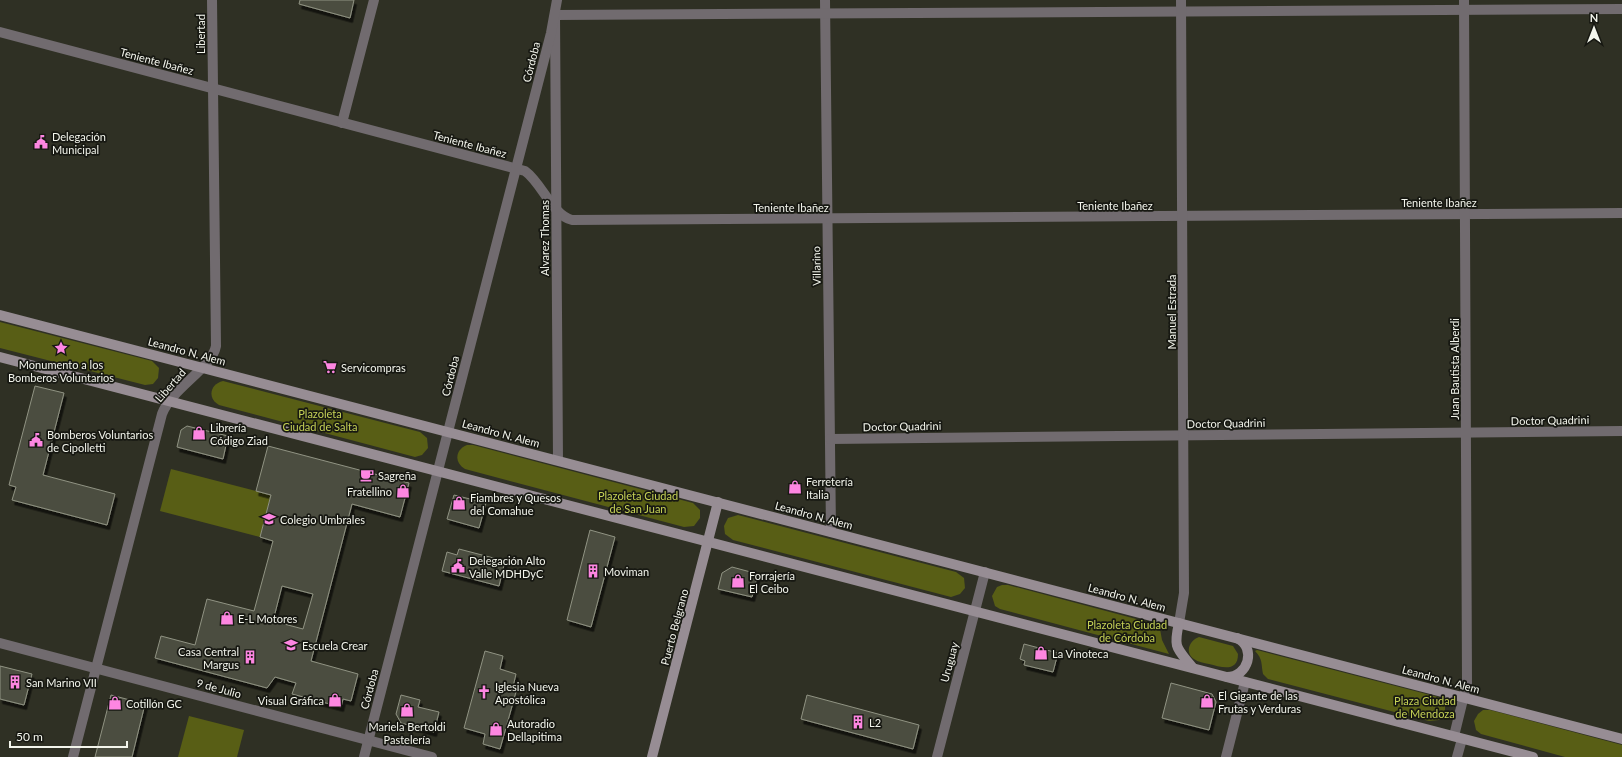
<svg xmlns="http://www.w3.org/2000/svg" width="1622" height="757" viewBox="0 0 1622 757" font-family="Lato,sans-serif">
<defs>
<filter id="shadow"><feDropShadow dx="2.5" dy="4.5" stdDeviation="0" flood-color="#0009"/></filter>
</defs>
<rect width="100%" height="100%" fill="#2f3024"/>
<g fill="#585e15">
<polygon points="0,322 152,361 159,368 158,378 153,384 145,385 0,348"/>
<path d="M223 381 420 432 427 438 428 448 422 455 415 457 219 405C207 398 210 384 223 381Z"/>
<path d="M467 445H473L693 503 700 510V518L694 526 684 527 465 469C454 462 455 450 467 445Z"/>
<polygon points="171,469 271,495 260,537 160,511"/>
<polygon points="738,515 956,572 964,578 965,588 960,594 951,597 733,540 725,534 724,526 728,518"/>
<polygon points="1002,585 1008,585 1155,624 1160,629 1162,640 1169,654 1000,609 995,606 992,596 997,587"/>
<path d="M1199 637 1233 646 1238 654C1238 673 1221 667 1209 664 1204 663 1198 662 1194 659 1184 652 1190 640 1199 637Z"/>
<path d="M1257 650 1438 697 1445 704V712L1439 720 1429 721 1268 679 1263 674C1261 664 1263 659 1255 651Z"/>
<polygon points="1483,710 1490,710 1622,745 1622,757 1565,757 1481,734 1476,730 1474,721 1478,714"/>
<polygon points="189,716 244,730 237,757 178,757"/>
</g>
<g fill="#4c4e40" stroke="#909383" fill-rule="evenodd" filter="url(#shadow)">
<polygon points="300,0 354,0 350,18 299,4"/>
<polygon points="35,386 64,393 43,475 115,494 107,525 12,500 16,487 9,485"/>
<polygon points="187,426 228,436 223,459 177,447 181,430"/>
<path d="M268 446 409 483 400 517 352 504 311 661 358 674 351 701 343 699 341 707 292 694 296 683 275 677 267 688 155 658 161 636 195 645 207 599 254 611 273 541 260 537 271 495 256 491ZM282 586 313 594 303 629 273 621Z"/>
<polygon points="454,495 486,503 479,528 447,519"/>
<polygon points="590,530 615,537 591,627 567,620"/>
<polygon points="459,549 505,561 499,586 442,571 447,552 457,555"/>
<polygon points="732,567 758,574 752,597 718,589 722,573"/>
<polygon points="1024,644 1058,653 1053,672 1024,665 1025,661 1020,659"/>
<polygon points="485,651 503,656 500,669 516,674 512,691 516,692 500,749 483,744 485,734 464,728"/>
<polygon points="0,666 32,674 24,705 0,699"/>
<polygon points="1171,683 1212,694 1216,702 1209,730 1162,718"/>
<polygon points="111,695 145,704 132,757 95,757"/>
<polygon points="401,695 420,700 418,707 439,712 434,732 401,723 396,714"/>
<polygon points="807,695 919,725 913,749 801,719"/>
</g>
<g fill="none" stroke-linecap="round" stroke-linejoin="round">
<g stroke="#716b6f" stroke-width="10">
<polyline points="825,0 831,532"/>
<path d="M0 32 525 171C542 183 552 215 572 220L1622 213"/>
<polyline points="342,123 374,0"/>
<polyline points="830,439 1622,431"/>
<polyline points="558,460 555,15 1622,9"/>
<polyline points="1179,623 1184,593 1181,0"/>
<polyline points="0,643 432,757"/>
<polyline points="1454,736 1467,683 1464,0"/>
<path d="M73 757 162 414C171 389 212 368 216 346L212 0"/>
<polyline points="364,757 551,33 557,0"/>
<polyline points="937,757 985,572"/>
<polyline points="1226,757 1245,682"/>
<polyline points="1457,757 1462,739"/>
</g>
<g stroke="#978d94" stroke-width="10">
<polyline points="0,315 1622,739"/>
<polyline points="0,357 1533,757"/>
<path d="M1179 623C1173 649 1177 648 1193 668"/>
<path d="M1227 677C1248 677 1257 648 1237 638"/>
<polyline points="652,757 718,502"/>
</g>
</g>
<defs>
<g id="civic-bare" transform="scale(1.08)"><path d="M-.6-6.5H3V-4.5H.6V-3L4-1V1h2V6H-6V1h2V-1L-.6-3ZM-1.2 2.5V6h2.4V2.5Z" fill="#fd86e1" stroke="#171812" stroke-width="2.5" paint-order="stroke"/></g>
<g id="sight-bare" transform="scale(1.08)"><path d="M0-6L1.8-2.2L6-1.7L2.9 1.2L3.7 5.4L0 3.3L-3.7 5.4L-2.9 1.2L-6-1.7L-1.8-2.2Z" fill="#fd86e1" stroke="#171812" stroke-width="2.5" paint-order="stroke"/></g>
<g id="supermarket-bare" transform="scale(1.08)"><path d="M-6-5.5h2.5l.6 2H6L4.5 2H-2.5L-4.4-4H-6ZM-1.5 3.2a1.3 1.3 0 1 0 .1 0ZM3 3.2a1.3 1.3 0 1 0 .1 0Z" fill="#fd86e1" stroke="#171812" stroke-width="2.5" paint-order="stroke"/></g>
<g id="shop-bare" transform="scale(1.08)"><path d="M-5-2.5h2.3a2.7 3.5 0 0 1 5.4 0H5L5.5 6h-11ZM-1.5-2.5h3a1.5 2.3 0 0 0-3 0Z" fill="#fd86e1" stroke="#171812" stroke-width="2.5" paint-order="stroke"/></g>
<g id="cafe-bare" transform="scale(1.08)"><path d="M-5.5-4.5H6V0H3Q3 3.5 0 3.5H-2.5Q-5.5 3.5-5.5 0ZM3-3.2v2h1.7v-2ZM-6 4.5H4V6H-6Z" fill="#fd86e1" stroke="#171812" stroke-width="2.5" paint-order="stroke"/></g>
<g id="school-bare" transform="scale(1.08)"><path d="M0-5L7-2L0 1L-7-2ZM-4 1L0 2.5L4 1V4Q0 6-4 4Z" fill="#fd86e1" stroke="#171812" stroke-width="2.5" paint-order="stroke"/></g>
<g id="building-bare" transform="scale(1.08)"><path d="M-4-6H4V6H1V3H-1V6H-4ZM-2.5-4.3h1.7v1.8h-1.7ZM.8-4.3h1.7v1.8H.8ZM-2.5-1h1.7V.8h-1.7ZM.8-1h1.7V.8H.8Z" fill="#fd86e1" stroke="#171812" stroke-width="2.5" paint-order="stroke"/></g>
<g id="church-bare" transform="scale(1.08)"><path d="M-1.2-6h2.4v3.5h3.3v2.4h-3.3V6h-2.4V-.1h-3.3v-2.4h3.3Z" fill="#fd86e1" stroke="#171812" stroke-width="2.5" paint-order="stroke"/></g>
</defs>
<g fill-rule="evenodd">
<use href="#civic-bare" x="41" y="142"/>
<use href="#sight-bare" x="61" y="348"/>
<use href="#supermarket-bare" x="330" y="367"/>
<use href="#shop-bare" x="199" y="433"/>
<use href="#civic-bare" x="36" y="440"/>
<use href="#cafe-bare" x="367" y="475"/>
<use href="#shop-bare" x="795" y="487"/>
<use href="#shop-bare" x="403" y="491"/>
<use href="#shop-bare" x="459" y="503"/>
<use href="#school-bare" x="269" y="519"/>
<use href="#civic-bare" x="458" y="566"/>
<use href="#building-bare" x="593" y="571"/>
<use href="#shop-bare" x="738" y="581"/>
<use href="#shop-bare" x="227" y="618"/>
<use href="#school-bare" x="291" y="645"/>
<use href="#shop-bare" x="1041" y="653"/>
<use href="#building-bare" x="250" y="657"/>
<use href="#building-bare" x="15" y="682"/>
<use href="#church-bare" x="484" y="692"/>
<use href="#shop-bare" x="335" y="700"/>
<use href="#shop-bare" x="1207" y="701"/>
<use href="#shop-bare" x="115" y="703"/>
<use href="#shop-bare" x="407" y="710"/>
<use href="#building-bare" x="858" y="722"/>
<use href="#shop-bare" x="496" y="729"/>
</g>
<g text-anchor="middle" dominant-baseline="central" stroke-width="3.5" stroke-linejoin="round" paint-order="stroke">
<g font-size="11" fill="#f3f5ec" stroke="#171812">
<text transform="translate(200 34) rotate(-90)">Libertad</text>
<text transform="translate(157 61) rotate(15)">Teniente Ibañez</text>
<text transform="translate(531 62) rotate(-76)">Córdoba</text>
<text transform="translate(470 144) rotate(15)">Teniente Ibañez</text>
<text x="1439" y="202">Teniente Ibañez</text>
<text x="1115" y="205">Teniente Ibañez</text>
<text x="791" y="207">Teniente Ibañez</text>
<text transform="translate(544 238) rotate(-90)">Alvarez Thomas</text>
<text transform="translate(816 266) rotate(-91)">Villarino</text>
<text transform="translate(1171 312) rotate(-90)">Manuel Estrada</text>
<text transform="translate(187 351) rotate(15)">Leandro N. Alem</text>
<text transform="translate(1454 369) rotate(-90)">Juan Bautista Alberdi</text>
<text transform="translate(450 376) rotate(-76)">Córdoba</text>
<text transform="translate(170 385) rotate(-49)">Libertad</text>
<text transform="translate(1550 420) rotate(-1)">Doctor Quadrini</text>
<text transform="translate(1226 423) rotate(-1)">Doctor Quadrini</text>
<text transform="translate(902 426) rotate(-1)">Doctor Quadrini</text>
<text transform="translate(501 433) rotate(15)">Leandro N. Alem</text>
<text transform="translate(814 515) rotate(15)">Leandro N. Alem</text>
<text transform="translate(1127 597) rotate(15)">Leandro N. Alem</text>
<text transform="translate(674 627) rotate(-75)">Puerto Belgrano</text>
<text transform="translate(949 662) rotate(-75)">Uruguay</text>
<text transform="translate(1441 679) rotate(15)">Leandro N. Alem</text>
<text transform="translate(219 688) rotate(15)">9 de Julio</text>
<text transform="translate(369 689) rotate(-75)">Córdoba</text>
</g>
<g font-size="11" fill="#f3f5ec" stroke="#171812" text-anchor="start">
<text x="52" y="136">Delegación<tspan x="52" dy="13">Municipal</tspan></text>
<text x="61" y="364" text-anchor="middle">Monumento a los<tspan x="61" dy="13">Bomberos Voluntarios</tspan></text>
<text x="341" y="367">Servicompras</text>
<text x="210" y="427">Librería<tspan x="210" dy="13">Código Ziad</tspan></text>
<text x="47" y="434">Bomberos Voluntarios<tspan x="47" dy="13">de Cipolletti</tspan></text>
<text x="378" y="475">Sagreña</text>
<text x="806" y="481">Ferretería<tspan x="806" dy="13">Italia</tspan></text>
<text x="392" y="491" text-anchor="end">Fratellino</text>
<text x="470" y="497">Fiambres y Quesos<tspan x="470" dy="13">del Comahue</tspan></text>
<text x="280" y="519">Colegio Umbrales</text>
<text x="469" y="560">Delegación Alto<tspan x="469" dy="13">Valle MDHDyC</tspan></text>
<text x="604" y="571">Moviman</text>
<text x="749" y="575">Forrajería<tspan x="749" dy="13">El Ceibo</tspan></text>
<text x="238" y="618">E-L Motores</text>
<text x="302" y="645">Escuela Crear</text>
<text x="239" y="651" text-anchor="end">Casa Central<tspan x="239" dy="13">Margus</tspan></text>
<text x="1052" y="653">La Vinoteca</text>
<text x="26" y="682">San Marino VII</text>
<text x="495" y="686">Iglesia Nueva<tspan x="495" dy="13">Apostólica</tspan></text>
<text x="1218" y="695">El Gigante de las<tspan x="1218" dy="13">Frutas y Verduras</tspan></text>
<text x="324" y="700" text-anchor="end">Visual Gráfica</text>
<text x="126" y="703">Cotillón GC</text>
<text x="869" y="722">L2</text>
<text x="507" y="723">Autoradio<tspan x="507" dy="13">Dellapitima</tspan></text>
<text x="407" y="726" text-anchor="middle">Mariela Bertoldi<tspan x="407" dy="13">Pastelería</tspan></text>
</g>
<g font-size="11" fill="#c6d256" stroke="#171812">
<text x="320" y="413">Plazoleta<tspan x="320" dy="13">Ciudad de Salta</tspan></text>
<text x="638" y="495">Plazoleta Ciudad<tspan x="638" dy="13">de San Juan</tspan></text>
<text x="1127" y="624">Plazoleta Ciudad<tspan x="1127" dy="13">de Córdoba</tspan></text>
<text x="1425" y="700">Plaza Ciudad<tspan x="1425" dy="13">de Mendoza</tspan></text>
</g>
</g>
<g transform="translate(1594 28)" stroke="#171812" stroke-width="3" paint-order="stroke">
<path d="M0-3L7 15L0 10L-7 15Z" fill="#f3f5ec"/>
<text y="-6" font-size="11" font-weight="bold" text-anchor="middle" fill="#f3f5ec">N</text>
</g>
<path d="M10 741v6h117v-6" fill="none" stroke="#f3f5ec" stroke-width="2"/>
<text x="16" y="741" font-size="12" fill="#f3f5ec" stroke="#171812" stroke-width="3" paint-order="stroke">50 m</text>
</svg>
